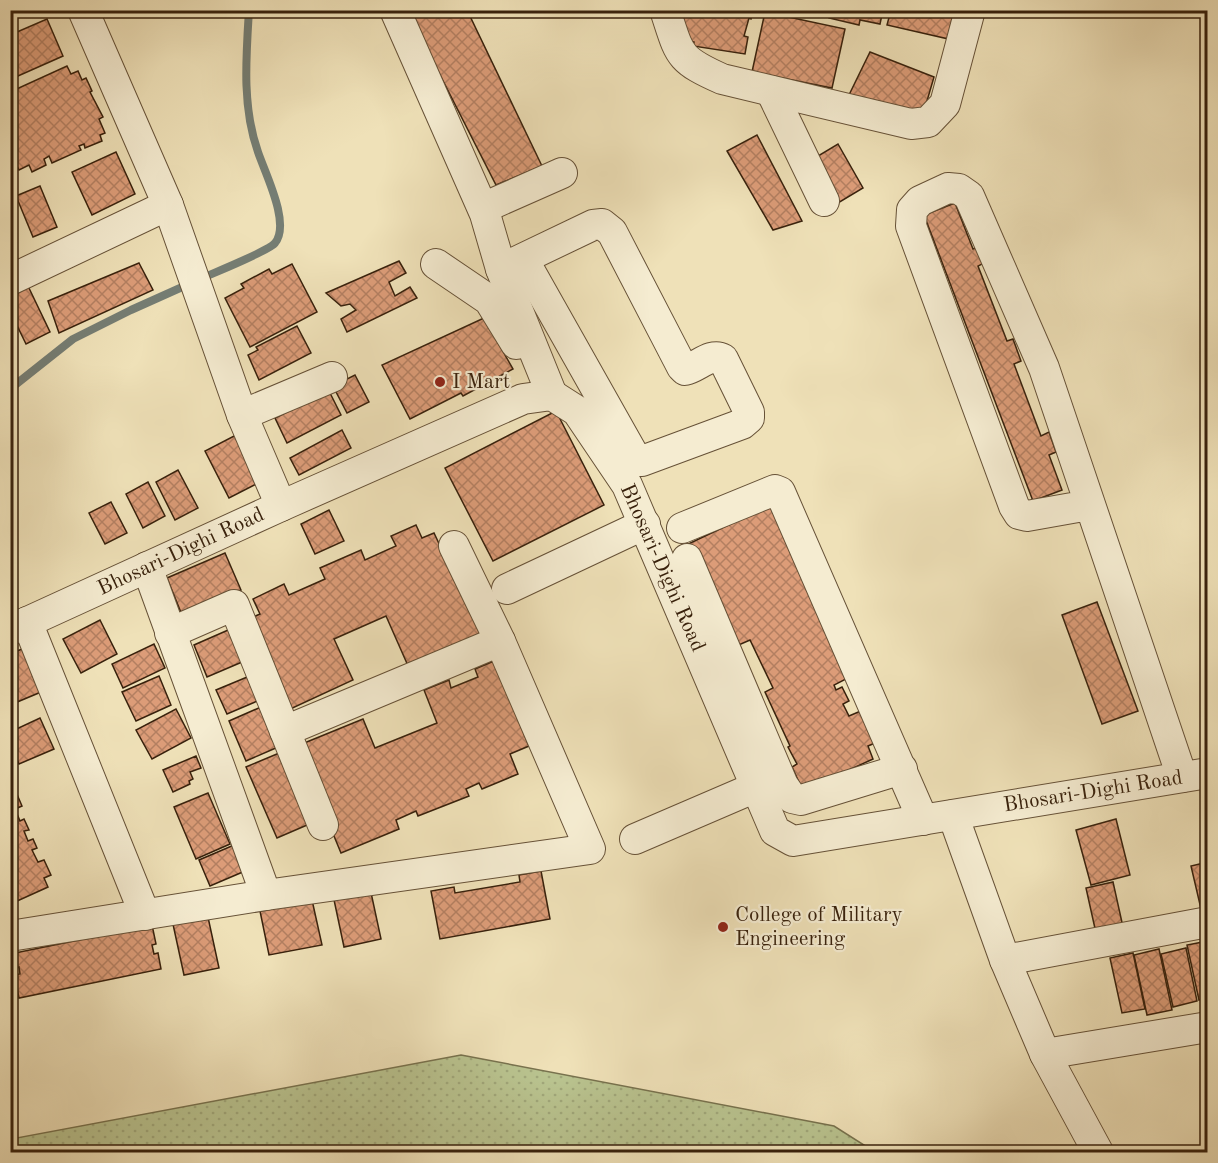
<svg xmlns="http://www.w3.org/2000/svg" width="1218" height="1163" viewBox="0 0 1218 1163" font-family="'Old Standard TT',serif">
<defs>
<pattern id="grass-dots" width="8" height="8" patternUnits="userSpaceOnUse" patternTransform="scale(1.5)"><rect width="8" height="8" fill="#b9c38f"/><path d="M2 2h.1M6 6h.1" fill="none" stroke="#a0a77a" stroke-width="1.8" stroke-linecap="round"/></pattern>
<pattern id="building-cross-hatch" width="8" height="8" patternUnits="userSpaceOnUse" patternTransform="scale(1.5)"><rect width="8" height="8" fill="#dc9c78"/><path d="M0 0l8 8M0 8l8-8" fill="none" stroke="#b37f61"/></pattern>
</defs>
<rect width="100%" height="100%" fill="#efe1b8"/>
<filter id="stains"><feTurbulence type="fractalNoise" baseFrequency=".00333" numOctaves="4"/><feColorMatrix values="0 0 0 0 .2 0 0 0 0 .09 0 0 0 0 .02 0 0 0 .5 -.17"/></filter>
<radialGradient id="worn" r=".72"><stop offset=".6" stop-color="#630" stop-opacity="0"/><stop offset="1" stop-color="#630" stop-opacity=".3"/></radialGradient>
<polygon fill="url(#grass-dots)" stroke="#78724e" stroke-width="1.5" points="461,1055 834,1126 875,1152 11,1152 11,1139"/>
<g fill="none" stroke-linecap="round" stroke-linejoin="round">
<g stroke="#757d73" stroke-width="8">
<path d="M200 279C213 273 269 251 275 243 291 224 265 173 258 152 242 107 246 58 249 10"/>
<polyline points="10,389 73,339 131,310 189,284"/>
</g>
</g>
<g fill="url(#building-cross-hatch)" stroke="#38210c" stroke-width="1.5">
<polygon points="407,10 467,10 542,166 496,185"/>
<polygon points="683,10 753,10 751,19 749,18 744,36 748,37 745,54 693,46 694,42 677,38"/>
<polygon points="817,10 883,10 880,24 860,20 859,25 829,18 830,13"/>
<polygon points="891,10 959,10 953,40 887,25"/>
<polygon points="765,12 845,29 832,88 752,72"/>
<polygon points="47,19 63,56 18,76 10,60 10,35"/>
<polygon points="870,52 934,77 922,118 848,97"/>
<polygon points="67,66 71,74 78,71 82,80 86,78 92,91 90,92 103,117 99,119 105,133 100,135 102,141 85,148 84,144 79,146 81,150 52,163 49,156 44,159 46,165 32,172 29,165 19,170 11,154 13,153 10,147 10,92"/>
<polygon points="757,135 802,221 773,230 727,151"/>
<polygon points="838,144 863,188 838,203 813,159"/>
<polygon points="116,152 135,194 92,215 72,172"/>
<polygon points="40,186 57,227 33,237 16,196"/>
<polygon points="955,203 973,249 980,246 986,262 978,266 1007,341 1013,339 1021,361 1014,364 1041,436 1049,432 1056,452 1049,455 1062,490 1033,501 924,215"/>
<polygon points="399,261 406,273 389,282 395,296 410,287 417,298 347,332 341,319 356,310 350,304 341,306 326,293"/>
<polygon points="139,263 153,290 59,333 48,301"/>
<polygon points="292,264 317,312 250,347 225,298 244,288 241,284 269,269 272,274"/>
<polygon points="28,286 50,332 26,344 10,311 10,295"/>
<polygon points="484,318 513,369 463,396 461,393 410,419 382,365"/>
<polygon points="297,326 311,353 259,380 248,355 258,350 256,347"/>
<polygon points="355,375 369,402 347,413 333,386"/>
<polygon points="329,391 341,415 287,443 275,418"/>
<polygon points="556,411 604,505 493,561 445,468"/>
<polygon points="342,430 351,448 299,475 290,458"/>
<polygon points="236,435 260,482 229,498 205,451"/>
<polygon points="178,470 198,508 175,520 156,482"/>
<polygon points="148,482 165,516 143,528 126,494"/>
<polygon points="111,502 127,533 105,544 89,513"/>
<polygon points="777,502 848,678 834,685 836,690 842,687 849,701 843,704 849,716 863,710 875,743 868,746 873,759 803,791 792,767 797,764 788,747 790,746 765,692 773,688 750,640 734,647 686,545"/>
<polygon points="329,510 344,541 315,554 301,524"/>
<polygon points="416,525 422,538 434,533 450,567 486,633 409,668 386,616 334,639 353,680 286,711 246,620 260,614 253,599 284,584 289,595 325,579 320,568 361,550 365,560 396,546 391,536"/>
<polygon points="225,553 241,590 182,615 167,578"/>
<polygon points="1097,602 1138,711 1102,724 1062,615"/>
<polygon points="100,620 117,654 81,673 63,639"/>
<polygon points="235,627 249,659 207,677 194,645"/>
<polygon points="154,644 165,668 123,688 112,664"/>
<polygon points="22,649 41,692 10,705 10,654"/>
<polygon points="494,661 529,746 510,754 518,774 482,789 479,783 466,789 469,796 418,816 416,811 396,820 399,829 341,853 297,746 363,719 375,748 437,723 424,690 449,680 451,688 478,677 475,669"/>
<polygon points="252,675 262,699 227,714 216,690"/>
<polygon points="159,676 171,705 136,721 122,692"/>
<polygon points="261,707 278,747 246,761 229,721"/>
<polygon points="176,709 191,738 152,759 136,730"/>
<polygon points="40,718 54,749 19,764 10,744 10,732"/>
<polygon points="284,751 314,822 277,838 246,767"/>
<polygon points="196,756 201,768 190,772 193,779 189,781 190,784 173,792 163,770"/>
<polygon points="16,792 22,806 15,809 20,821 24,819 29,830 24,831 28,841 33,839 37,848 32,850 38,862 44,860 51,875 44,878 48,887 15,902 10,891 10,794"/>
<polygon points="208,793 230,844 196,859 174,807"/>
<polygon points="1116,819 1130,875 1091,885 1076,830"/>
<polygon points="234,845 245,871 210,886 199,860"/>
<polygon points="1208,862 1208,908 1201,909 1191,866"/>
<polygon points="541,871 550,919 440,939 431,891 454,887 455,893 520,882 519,875"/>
<polygon points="1113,882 1123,927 1096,933 1086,888"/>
<polygon points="370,888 381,939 344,947 333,895"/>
<polygon points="312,900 322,945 269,955 260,911"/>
<polygon points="206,908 219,968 184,975 171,915"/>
<polygon points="152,925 156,944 152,945 154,954 158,953 161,969 19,998 14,975 20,974 19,967 13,969 10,954"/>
<polygon points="1208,941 1208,998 1199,1000 1187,945"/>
<polygon points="1186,948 1197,1001 1173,1007 1161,954"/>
<polygon points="1159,949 1172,1010 1147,1015 1134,955"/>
<polygon points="1133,953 1145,1009 1122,1013 1110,958"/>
</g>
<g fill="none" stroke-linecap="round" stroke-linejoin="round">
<g stroke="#665137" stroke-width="32">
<g id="minor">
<polyline points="83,10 168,205 242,415 281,506"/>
<polyline points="395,10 485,214 501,269 552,395"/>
<path d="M665 10C680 55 677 59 722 79L911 124 928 122 945 104 970 10"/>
<polyline points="771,91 824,201"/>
<polyline points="483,208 562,173"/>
<polyline points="436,264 489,300 516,344"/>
<path d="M501 269 593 225 602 224 612 232 682 367 685 370C698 367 711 352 723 359L749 412V418L742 424 642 461H637L523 259"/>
<polyline points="10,280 168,205"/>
<polyline points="242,415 332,377"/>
<polyline points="1089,505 1027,516 1019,514 1014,506 911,226 912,210 920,201 948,188 959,189 969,196 1044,368 1182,777"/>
<polyline points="682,528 775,490 780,492 923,820"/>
<polyline points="687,559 783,785 792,798 801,800 902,769"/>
<polyline points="147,567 266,895"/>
<polyline points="507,589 645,524"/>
<polyline points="27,622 145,915"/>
<polyline points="10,630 281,506 523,399 552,395 577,411 627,485 775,831 793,841 1208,773"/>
<polyline points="170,633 234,605 323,825"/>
<polyline points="285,731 500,641"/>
<polyline points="953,815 1005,960 1045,1054 1208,1027"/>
<polyline points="635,839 756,787"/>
<polyline points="10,936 266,895 590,849 500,641 454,546"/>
<polyline points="1005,960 1208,922"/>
<polyline points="1045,1054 1098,1152"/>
</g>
</g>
<use href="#minor" stroke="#f5ecd1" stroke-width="30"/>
</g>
<g fill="#8f2418" stroke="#f5ecd1" stroke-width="2">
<circle cx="440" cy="382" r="6"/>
<circle cx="723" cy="927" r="6"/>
</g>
<g text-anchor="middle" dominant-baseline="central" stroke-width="4.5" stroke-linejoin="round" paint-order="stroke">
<g font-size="21" fill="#38210c" stroke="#f5ecd1" text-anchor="start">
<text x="452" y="382">I Mart</text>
<text x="735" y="915">College of Military<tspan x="735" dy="24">Engineering</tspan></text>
</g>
<g font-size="21" fill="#38210c" stroke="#f5ecd1">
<text transform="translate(181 552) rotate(-25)">Bhosari-Dighi Road</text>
<text transform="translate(662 568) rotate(66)">Bhosari-Dighi Road</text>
<text transform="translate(1093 792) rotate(-9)">Bhosari-Dighi Road</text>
</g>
</g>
<rect width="1218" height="1163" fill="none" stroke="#efe1b8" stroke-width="36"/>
<rect x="12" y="12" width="1194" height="1139" fill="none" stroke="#38210c" stroke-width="3"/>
<rect x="18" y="18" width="1182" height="1127" fill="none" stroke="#38210c" stroke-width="1.5"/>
<rect width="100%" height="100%" filter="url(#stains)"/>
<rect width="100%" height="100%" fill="url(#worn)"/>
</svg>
